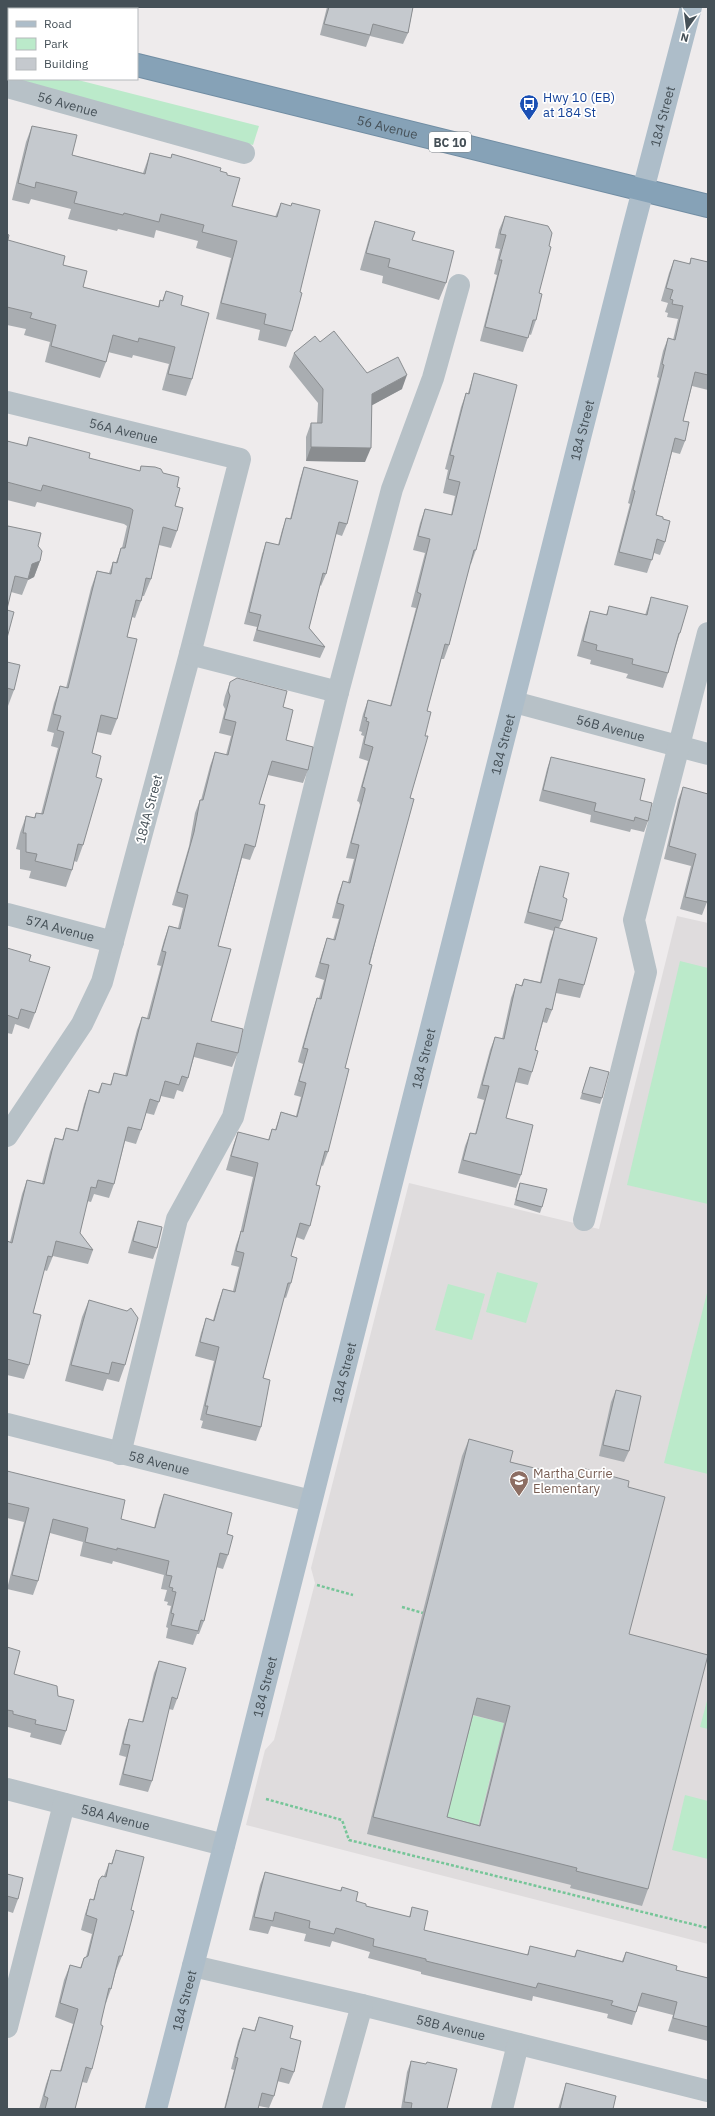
<svg xmlns="http://www.w3.org/2000/svg" width="715" height="2116" viewBox="0 0 715 2116" font-family="'IBM Plex Sans',sans-serif">
<rect width="100%" height="100%" fill="#eeebec"/>
<polygon fill="#dfdcdd" points="677,916 708,923 708,1944 246,1825 265,1750 274,1740 315,1583 311,1568 409,1183 599,1229"/>
<g fill="#bbeaca">
<polygon points="10,79 74,79 259,126 253,145"/>
<polygon points="680,961 708,968 708,1204 627,1185"/>
<polygon points="497,1272 538,1283 526,1323 486,1312"/>
<polygon points="448,1284 485,1294 472,1340 435,1330"/>
<polygon points="708,1289 708,1474 664,1463"/>
<polygon points="708,1697 708,1729 700,1727"/>
<polygon points="471,1715 504,1723 474,1842 441,1834"/>
<polygon points="685,1795 708,1801 708,1859 672,1850"/>
</g>
<g fill="none" stroke-linecap="round" stroke-linejoin="round">
<g stroke="#718da3" stroke-width="24">
<g id="highway">
<polyline points="7,33 9,34"/>
<path id="s9" d="M137 65 708 206"/>
</g>
</g>
<g stroke="#76c598" stroke-width="2.5" stroke-dasharray="3 2" stroke-linecap="butt">
<polyline points="317,1585 353,1595"/>
<polyline points="402,1607 423,1613"/>
<polyline points="266,1799 342,1820 349,1840 708,1928"/>
</g>
<g stroke="#b7c1c7" stroke-width="22">
<path id="s1" d="M7 87 244 153"/>
<path id="s2" d="M7 402 240 459 190 654 102 982 82 1024 7 1136"/>
<polyline points="190,654 338,692"/>
<path id="s3" d="M514 702 708 754"/>
<path id="s4" d="M7 914 113 942"/>
<polyline points="584,1220 646,972 634,920 708,633"/>
<path id="s5" d="M7 1424 311 1501"/>
<polyline points="120,1454 177,1219 233,1117 338,692 392,489 433,378 459,285"/>
<path id="s6" d="M7 1789 224 1845"/>
<path id="s7" d="M193 1966 362 2005 708 2091"/>
<polyline points="7,2027 64,1804"/>
<polyline points="333,2109 362,2005"/>
<polyline points="502,2109 518,2044"/>
</g>
<path stroke="#adbdc9" stroke-width="22" id="s8" d="M156 2109 241 1780 632 232 691 7"/>
<use href="#highway" stroke="#86a2b7" stroke-width="22"/>
</g>
<g fill="#a9adb1" fill-rule="evenodd">
<polygon points="327,7 413,7 408,33 403,44 370,36 366,47 320,35"/>
<polygon points="32,126 72,155 143,173 150,153 171,158 172,154 220,171 227,175 232,206 275,217 281,203 300,292 292,331 286,347 258,340 260,330 216,319 231,258 196,248 198,241 156,230 154,238 118,229 117,231 68,219 71,209 31,199 29,204 12,200 26,142"/>
<polygon points="505,216 549,246 539,293 536,320 531,335 529,334 523,352 480,341 497,275 494,274 500,249 495,248 499,230"/>
<polygon points="375,221 412,240 446,283 439,300 382,283 383,276 360,270 369,238"/>
<polygon points="7,234 8,240 63,265 83,287 158,307 160,300 162,301 166,291 181,305 192,379 186,396 162,390 169,364 133,355 132,358 108,352 106,362 100,378 45,362 50,342 24,335 26,329 7,325"/>
<polygon points="691,258 708,262 708,390 692,386 683,421 685,441 680,454 672,452 656,515 663,519 665,542 660,555 654,553 647,573 614,565 630,504 628,503 659,378 657,377 663,351 668,338 673,340 678,319 667,317 668,313 665,312 668,303 661,301 669,273 674,260 689,264"/>
<polygon points="320,342 367,373 402,389 372,405 365,462 306,461 306,437 311,423 317,423 318,403 289,367 294,353"/>
<polygon points="474,373 476,550 471,564 470,564 449,645 444,659 441,659 427,711 410,798 345,1068 328,1152 323,1166 321,1165 316,1185 310,1226 304,1240 296,1237 291,1256 291,1283 286,1298 284,1297 263,1378 261,1427 256,1441 201,1428 203,1421 200,1420 214,1361 195,1356 201,1333 206,1318 213,1320 218,1303 223,1289 233,1291 239,1267 231,1265 236,1245 240,1234 253,1177 226,1170 233,1146 238,1132 268,1140 272,1129 275,1130 281,1112 296,1116 301,1097 294,1095 303,1064 298,1062 312,1012 317,998 319,998 324,980 315,977 322,953 327,938 333,940 339,919 332,918 338,895 343,881 348,882 354,859 346,858 360,805 359,802 357,801 368,761 359,758 364,736 361,735 362,732 359,731 363,714 368,700 390,706 416,608 411,607 425,553 413,550 420,523 425,509 451,515 455,496 443,493 448,470 445,469 461,407 466,393 468,393"/>
<polygon points="29,437 89,458 140,471 141,466 163,473 177,487 175,506 177,531 171,548 159,545 151,579 144,596 142,596 141,601 135,618 132,617 127,637 117,719 111,735 97,732 92,753 96,777 83,845 77,862 74,861 72,870 66,887 29,878 31,871 20,869 20,850 16,849 20,833 26,816 34,818 36,813 41,814 58,748 51,746 54,733 47,731 54,703 60,686 66,688 91,588 97,571 109,573 113,562 116,562 121,548 122,548 127,526 124,524 37,502 35,507 7,500 7,441 26,446"/>
<polygon points="304,467 347,524 342,536 336,534 326,574 321,586 320,585 309,628 325,647 320,658 253,641 257,627 244,624 262,554 266,542 278,545 282,530 286,518 290,519 300,479"/>
<polygon points="7,528 38,546 40,561 34,577 28,580 22,595 11,592"/>
<polygon points="651,597 680,633 675,648 668,673 663,688 626,678 628,674 590,664 591,660 577,656 585,626 590,611 606,615 609,606 645,615"/>
<polygon points="7,662 14,690 8,706 7,706"/>
<polygon points="230,682 283,707 286,740 308,770 303,783 268,775 259,804 255,847 250,860 242,858 218,946 211,1021 238,1053 232,1067 194,1057 188,1078 183,1092 177,1090 174,1099 161,1096 154,1115 146,1113 141,1130 136,1144 125,1141 114,1184 109,1198 94,1194 91,1202 87,1201 80,1233 93,1250 88,1264 53,1256 47,1271 44,1270 33,1313 29,1365 24,1379 7,1375 7,1241 10,1242 22,1194 27,1180 42,1183 50,1152 55,1138 62,1140 66,1128 77,1131 84,1104 89,1090 98,1092 102,1083 110,1085 114,1073 125,1076 137,1030 142,1017 147,1018 161,966 157,965 164,940 169,926 178,928 183,908 172,905 189,846 195,813 200,800 201,800 210,766 215,752 226,755 231,736 219,733 225,709 223,705 225,696"/>
<polygon points="551,757 640,800 648,821 644,832 631,829 630,832 590,822 591,815 539,801 547,769"/>
<polygon points="683,787 707,902 702,915 680,909 691,866 664,859 678,800"/>
<polygon points="540,866 563,897 562,921 559,928 584,985 580,998 556,993 552,1010 547,1023 543,1022 535,1050 532,1072 528,1085 515,1082 506,1118 521,1175 516,1188 458,1173 465,1146 470,1133 475,1134 484,1100 477,1098 490,1050 495,1037 502,1039 511,998 516,984 521,986 524,979 540,982 550,941 554,931 524,923 536,878"/>
<polygon points="7,948 29,961 35,1013 29,1029 15,1024 12,1034 7,1033"/>
<polygon points="590,1067 602,1098 600,1104 580,1099"/>
<polygon points="520,1183 542,1207 540,1213 514,1205 518,1189"/>
<polygon points="138,1221 157,1248 153,1259 128,1253 134,1232"/>
<polygon points="89,1300 125,1365 119,1382 107,1379 103,1391 65,1381 82,1317"/>
<polygon points="616,1390 629,1451 624,1462 599,1456 611,1402"/>
<path d="M469 1439 510 1462 578 1479 582 1468 628 1487 629 1634 648 1889 642 1906 570 1888 571 1885 367 1834 462 1456ZM473 1715 504 1723 479 1825 447 1817Z"/>
<polygon points="7,1471 121,1519 154,1528 159,1508 164,1494 227,1534 228,1555 223,1569 216,1567 204,1621 199,1634 197,1634 193,1645 166,1638 168,1628 166,1627 171,1606 167,1605 168,1602 164,1601 167,1590 161,1589 164,1575 113,1561 112,1564 80,1556 83,1542 50,1533 38,1581 33,1595 7,1589 24,1522 7,1518"/>
<polygon points="7,1647 14,1674 58,1696 66,1731 61,1745 30,1737 31,1733 8,1727 8,1725 7,1725"/>
<polygon points="159,1661 177,1699 173,1710 169,1709 152,1781 148,1792 119,1785 126,1757 119,1755 125,1730 129,1719 142,1722 154,1673"/>
<polygon points="116,1850 131,1910 122,1956 116,1971 111,1989 106,2003 105,2003 101,2022 92,2069 87,2083 82,2082 75,2109 39,2109 46,2084 51,2070 60,2071 73,2024 55,2017 64,1980 70,1965 80,1968 84,1958 86,1957 92,1934 81,1930 85,1914 90,1899 93,1900 99,1880 104,1876 109,1863 111,1864"/>
<polygon points="265,1872 340,1891 342,1887 356,1901 366,1906 409,1917 412,1907 424,1930 527,1955 530,1946 574,1957 577,1950 622,1961 626,1952 676,1970 708,1978 708,2041 668,2031 673,2015 638,2006 632,2025 607,2018 608,2014 533,1996 532,2001 421,1974 421,1972 368,1958 370,1952 332,1941 330,1947 304,1941 306,1934 271,1926 268,1934 249,1930 260,1885"/>
<polygon points="7,1874 18,1899 13,1913 7,1911"/>
<polygon points="259,2017 290,2038 294,2072 289,2084 277,2081 274,2096 269,2108 259,2106 258,2109 224,2109 234,2070 231,2069 238,2041 243,2028 254,2031"/>
<polygon points="411,2061 447,2109 401,2109 407,2072"/>
<polygon points="566,2083 613,2109 558,2109 561,2099"/>
</g>
<g fill="#8a8d90">
<polygon points="407,375 402,389 367,408 372,394"/>
<polygon points="311,447 371,448 365,462 306,461"/>
<polygon points="40,561 34,577 28,580 32,564"/>
</g>
<g fill="#c5c9ce" stroke="#8a8d90" fill-rule="evenodd">
<polygon points="329,7 413,7 408,33 373,24 370,35 324,24"/>
<polygon points="32,126 77,135 72,155 145,174 150,153 171,158 172,154 221,168 220,171 227,173 227,175 240,178 232,206 277,217 281,203 291,206 292,203 320,210 300,292 302,293 292,331 264,324 266,314 221,303 237,241 202,232 204,225 161,214 159,222 124,213 123,215 74,203 77,192 36,182 35,188 18,183"/>
<polygon points="505,216 548,226 552,233 549,246 551,247 539,293 542,294 536,320 533,320 528,338 485,327 502,260 499,260 506,235 500,234"/>
<polygon points="375,221 415,232 412,240 454,251 446,283 388,267 390,259 366,253"/>
<polygon points="7,234 9,235 8,240 65,256 63,265 87,271 83,287 159,307 160,300 163,301 166,291 183,296 181,305 209,313 192,379 168,374 175,347 139,338 138,342 113,335 106,362 51,346 56,325 30,318 32,313 7,307"/>
<polygon points="691,258 708,262 708,375 695,372 683,421 689,422 685,441 675,438 656,515 663,517 663,519 670,521 665,542 657,539 652,560 619,552 635,491 633,490 664,365 662,364 668,338 675,340 683,306 672,304 673,300 670,299 673,290 666,288 674,260 690,264"/>
<polygon points="334,331 367,373 398,357 407,375 372,394 371,448 311,447 311,423 322,423 323,389 294,353 315,336 320,342"/>
<polygon points="474,373 517,385 476,550 474,550 449,645 445,644 427,711 431,712 425,736 428,736 410,798 414,799 369,964 372,965 345,1068 349,1069 328,1152 325,1151 316,1185 320,1186 310,1226 300,1223 291,1256 297,1258 291,1283 288,1283 263,1378 270,1380 261,1427 206,1414 208,1406 205,1406 219,1347 200,1342 206,1318 214,1321 223,1289 235,1292 244,1253 236,1251 241,1231 243,1232 258,1163 231,1156 238,1132 269,1140 272,1129 276,1130 281,1112 297,1117 306,1083 299,1081 308,1049 303,1048 317,998 321,999 329,965 320,963 327,938 335,940 344,905 337,903 343,881 350,883 359,845 351,843 365,790 365,788 362,787 373,747 364,744 369,722 366,721 367,718 364,717 368,700 391,706 421,594 417,592 430,539 418,536 425,509 452,515 460,482 448,479 454,456 450,455 466,393 469,394"/>
<polygon points="29,437 90,453 89,458 140,471 141,466 155,467 161,469 163,473 179,477 177,487 180,488 175,506 183,508 177,531 163,527 151,579 146,578 141,601 136,600 127,637 137,639 117,719 101,715 92,753 101,756 96,777 102,779 83,845 78,844 72,870 35,861 37,854 26,852 26,833 23,833 26,816 35,818 36,813 43,814 64,732 57,730 61,716 53,714 60,686 68,688 97,571 111,574 113,562 117,563 121,548 125,548 133,510 130,508 43,485 41,491 7,482 7,441 27,446"/>
<polygon points="304,467 358,481 347,524 339,522 326,574 323,573 309,628 325,647 257,630 261,615 249,612 266,542 279,545 286,518 291,519"/>
<polygon points="8,526 41,533 38,546 42,551 40,561 32,564 28,579 15,576 7,609 7,528"/>
<polygon points="651,597 688,606 680,633 679,633 668,673 632,664 633,659 596,650 597,645 583,641 590,611 607,615 609,606 647,615"/>
<polygon points="7,610 14,612 7,638"/>
<polygon points="7,662 20,665 14,690 7,688"/>
<polygon points="237,678 287,691 283,707 293,710 286,740 313,747 308,770 272,761 259,804 265,805 255,847 245,844 218,946 231,949 211,1021 243,1029 238,1053 197,1043 188,1078 182,1076 179,1085 165,1081 159,1102 150,1099 141,1130 128,1127 114,1184 98,1180 96,1188 91,1187 80,1233 93,1250 56,1241 52,1257 48,1256 33,1313 41,1315 29,1365 7,1359 7,1241 12,1243 27,1180 44,1184 55,1138 63,1140 66,1128 78,1131 89,1090 99,1093 102,1083 111,1085 114,1073 127,1076 142,1017 149,1019 166,952 162,951 169,926 180,929 188,895 177,892 194,832 200,800 203,800 215,752 228,755 236,722 224,719 230,696 228,691 230,682"/>
<polygon points="551,757 645,779 640,800 652,803 648,821 635,817 634,821 594,811 596,803 543,790"/>
<polygon points="683,787 708,794 708,899 707,902 685,897 696,854 669,846"/>
<polygon points="540,866 569,873 563,897 567,899 562,921 528,912"/>
<polygon points="555,927 597,938 584,985 559,979 552,1010 546,1008 535,1050 538,1051 532,1072 519,1068 506,1118 533,1125 521,1175 463,1160 470,1133 476,1134 489,1086 482,1085 495,1037 504,1039 516,984 522,986 524,979 541,983"/>
<polygon points="7,948 31,955 29,961 50,967 35,1013 21,1009 18,1019 7,1015"/>
<polygon points="590,1067 609,1072 602,1098 582,1093"/>
<polygon points="520,1183 547,1189 542,1207 516,1200"/>
<polygon points="138,1221 162,1227 157,1248 133,1241"/>
<polygon points="89,1300 127,1311 131,1308 138,1318 125,1365 112,1362 109,1374 71,1365"/>
<polygon points="616,1390 641,1396 629,1451 603,1445"/>
<path d="M469 1439 513 1451 510 1462 579 1479 582 1468 629 1481 628 1487 665 1497 629 1634 708 1655 648 1889 576 1871 577 1868 373 1817ZM477 1698 510 1706 480 1826 447 1817Z"/>
<polygon points="7,1471 125,1500 121,1519 155,1528 164,1494 232,1513 227,1534 233,1536 228,1555 220,1553 204,1621 201,1620 198,1631 171,1625 174,1614 171,1613 176,1592 172,1591 173,1588 169,1587 172,1576 166,1575 169,1561 117,1548 117,1550 85,1542 88,1528 53,1519 38,1581 12,1575 29,1508 7,1503"/>
<polygon points="7,1647 20,1651 14,1674 57,1686 58,1696 74,1700 66,1731 35,1724 36,1720 13,1714 13,1711 7,1710"/>
<polygon points="159,1661 186,1668 177,1699 172,1697 152,1781 123,1774 130,1745 123,1744 129,1719 143,1722"/>
<polygon points="116,1850 144,1857 131,1910 134,1911 122,1956 119,1956 111,1989 109,1988 101,2022 101,2025 103,2026 92,2069 86,2067 75,2109 45,2109 48,2098 44,2096 51,2070 61,2071 78,2009 60,2003 70,1965 81,1968 84,1958 88,1956 97,1919 86,1915 90,1899 94,1900 99,1880 102,1876 106,1877 109,1863 112,1864"/>
<polygon points="265,1872 341,1891 342,1887 358,1892 356,1901 366,1904 366,1906 410,1917 412,1907 428,1911 424,1930 528,1955 530,1946 575,1957 577,1950 623,1962 626,1952 677,1966 676,1970 708,1978 708,2027 673,2018 677,2002 642,1993 636,2012 611,2005 613,2001 538,1983 536,1988 426,1961 426,1959 373,1946 374,1939 336,1928 334,1934 309,1928 310,1921 275,1912 273,1921 254,1917"/>
<polygon points="7,1874 23,1878 18,1899 7,1896"/>
<polygon points="259,2017 293,2026 290,2038 301,2041 294,2072 281,2068 274,2096 262,2093 258,2109 225,2109 238,2058 235,2057 243,2028 255,2031"/>
<polygon points="411,2061 426,2064 427,2062 457,2069 447,2109 411,2109 412,2103 404,2102"/>
<polygon points="566,2083 616,2096 613,2109 560,2109"/>
</g>
<defs>
<g id="bus-pin" transform="scale(1)"><path d="M0 17L-7.5 6A9.5 9.5 0 1 1 7.5 6Z" fill="#1a4fb4" stroke="#fff"/><path d="M-5-6H5V4H4V6H2V4H-2V6H-4V4H-5ZM-3.5-4V0h7V-4ZM-3.5 1.2v1.5H-2V1.2ZM2 1.2v1.5H3.5V1.2Z" fill="#fff"/></g>
<g id="school-pin" transform="scale(1)"><path d="M0 17L-7.5 6A9.5 9.5 0 1 1 7.5 6Z" fill="#8d6e63" stroke="#fff"/><path d="M0-5L7-2L0 1L-7-2ZM-4 1L0 2.5L4 1V4Q0 6-4 4Z" fill="#fff"/></g>
</defs>
<g fill-rule="evenodd">
<use href="#bus-pin" x="529" y="104"/>
<use href="#school-pin" x="519" y="1480"/>
</g>
<g text-anchor="middle" dominant-baseline="central" stroke-width="3.5" stroke-linejoin="round" paint-order="stroke">
<rect fill="#fff" stroke="#7d8489" stroke-width="1" x="429" y="132" width="42" height="20" rx="3"/>
<g font-size="12" font-weight="bold" fill="#455057">
<text x="450" y="142">BC 10</text>
</g>
<g font-size="13" fill="#164399" stroke="#fff" text-anchor="start">
<text x="543" y="97">Hwy 10 (EB)<tspan x="543" dy="15">at 184 St</tspan></text>
</g>
<g font-size="13" fill="#455057" stroke="#fff">
<text stroke="none"><textPath href="#s1" startOffset="63">56 Avenue</textPath></text>
<text stroke="none"><textPath href="#s8" startOffset="2056">184 Street</textPath></text>
<text stroke="none"><textPath href="#s9" startOffset="258">56 Avenue</textPath></text>
<text stroke="none"><textPath href="#s8" startOffset="1732">184 Street</textPath></text>
<text stroke="none"><textPath href="#s2" startOffset="120">56A Avenue</textPath></text>
<text stroke="none"><textPath href="#s3" startOffset="100">56B Avenue</textPath></text>
<text stroke="none"><textPath href="#s8" startOffset="1408">184 Street</textPath></text>
<text transform="translate(149 809) rotate(-75)">184A Street</text>
<text stroke="none"><textPath href="#s4" startOffset="55">57A Avenue</textPath></text>
<text stroke="none"><textPath href="#s8" startOffset="1084">184 Street</textPath></text>
<text stroke="none"><textPath href="#s8" startOffset="760">184 Street</textPath></text>
<text stroke="none"><textPath href="#s5" startOffset="157">58 Avenue</textPath></text>
<text stroke="none"><textPath href="#s8" startOffset="436">184 Street</textPath></text>
<text stroke="none"><textPath href="#s6" startOffset="112">58A Avenue</textPath></text>
<text stroke="none"><textPath href="#s8" startOffset="112">184 Street</textPath></text>
<text stroke="none"><textPath href="#s7" startOffset="265">58B Avenue</textPath></text>
</g>
<g font-size="13" fill="#785e54" stroke="#fff" text-anchor="start">
<text x="533" y="1473">Martha Currie<tspan x="533" dy="15">Elementary</tspan></text>
</g>
</g>
<rect width="715" height="2116" fill="none" stroke="#455057" stroke-width="16"/>
<rect x="8" y="8" width="130" height="72" fill="#ffffff" stroke="#b5b9bc"/>
<rect x="16" y="21" width="20" height="6" fill="#adbdc9" stroke="#b5b9bc"/>
<text x="44" y="28" font-size="12" fill="#455057">Road</text>
<rect x="16" y="38" width="20" height="12" fill="#bbeaca" stroke="#b5b9bc"/>
<text x="44" y="48" font-size="12" fill="#455057">Park</text>
<rect x="16" y="58" width="20" height="12" fill="#c5c9ce" stroke="#b5b9bc"/>
<text x="44" y="68" font-size="12" fill="#455057">Building</text>
<g transform="translate(687 28) rotate(194)" stroke="#ffffff" stroke-width="3" paint-order="stroke">
<path d="M0-3L7 15L0 10L-7 15Z" fill="#455057"/>
<text y="-6" font-size="11" font-weight="bold" text-anchor="middle" fill="#455057">N</text>
</g>
</svg>
